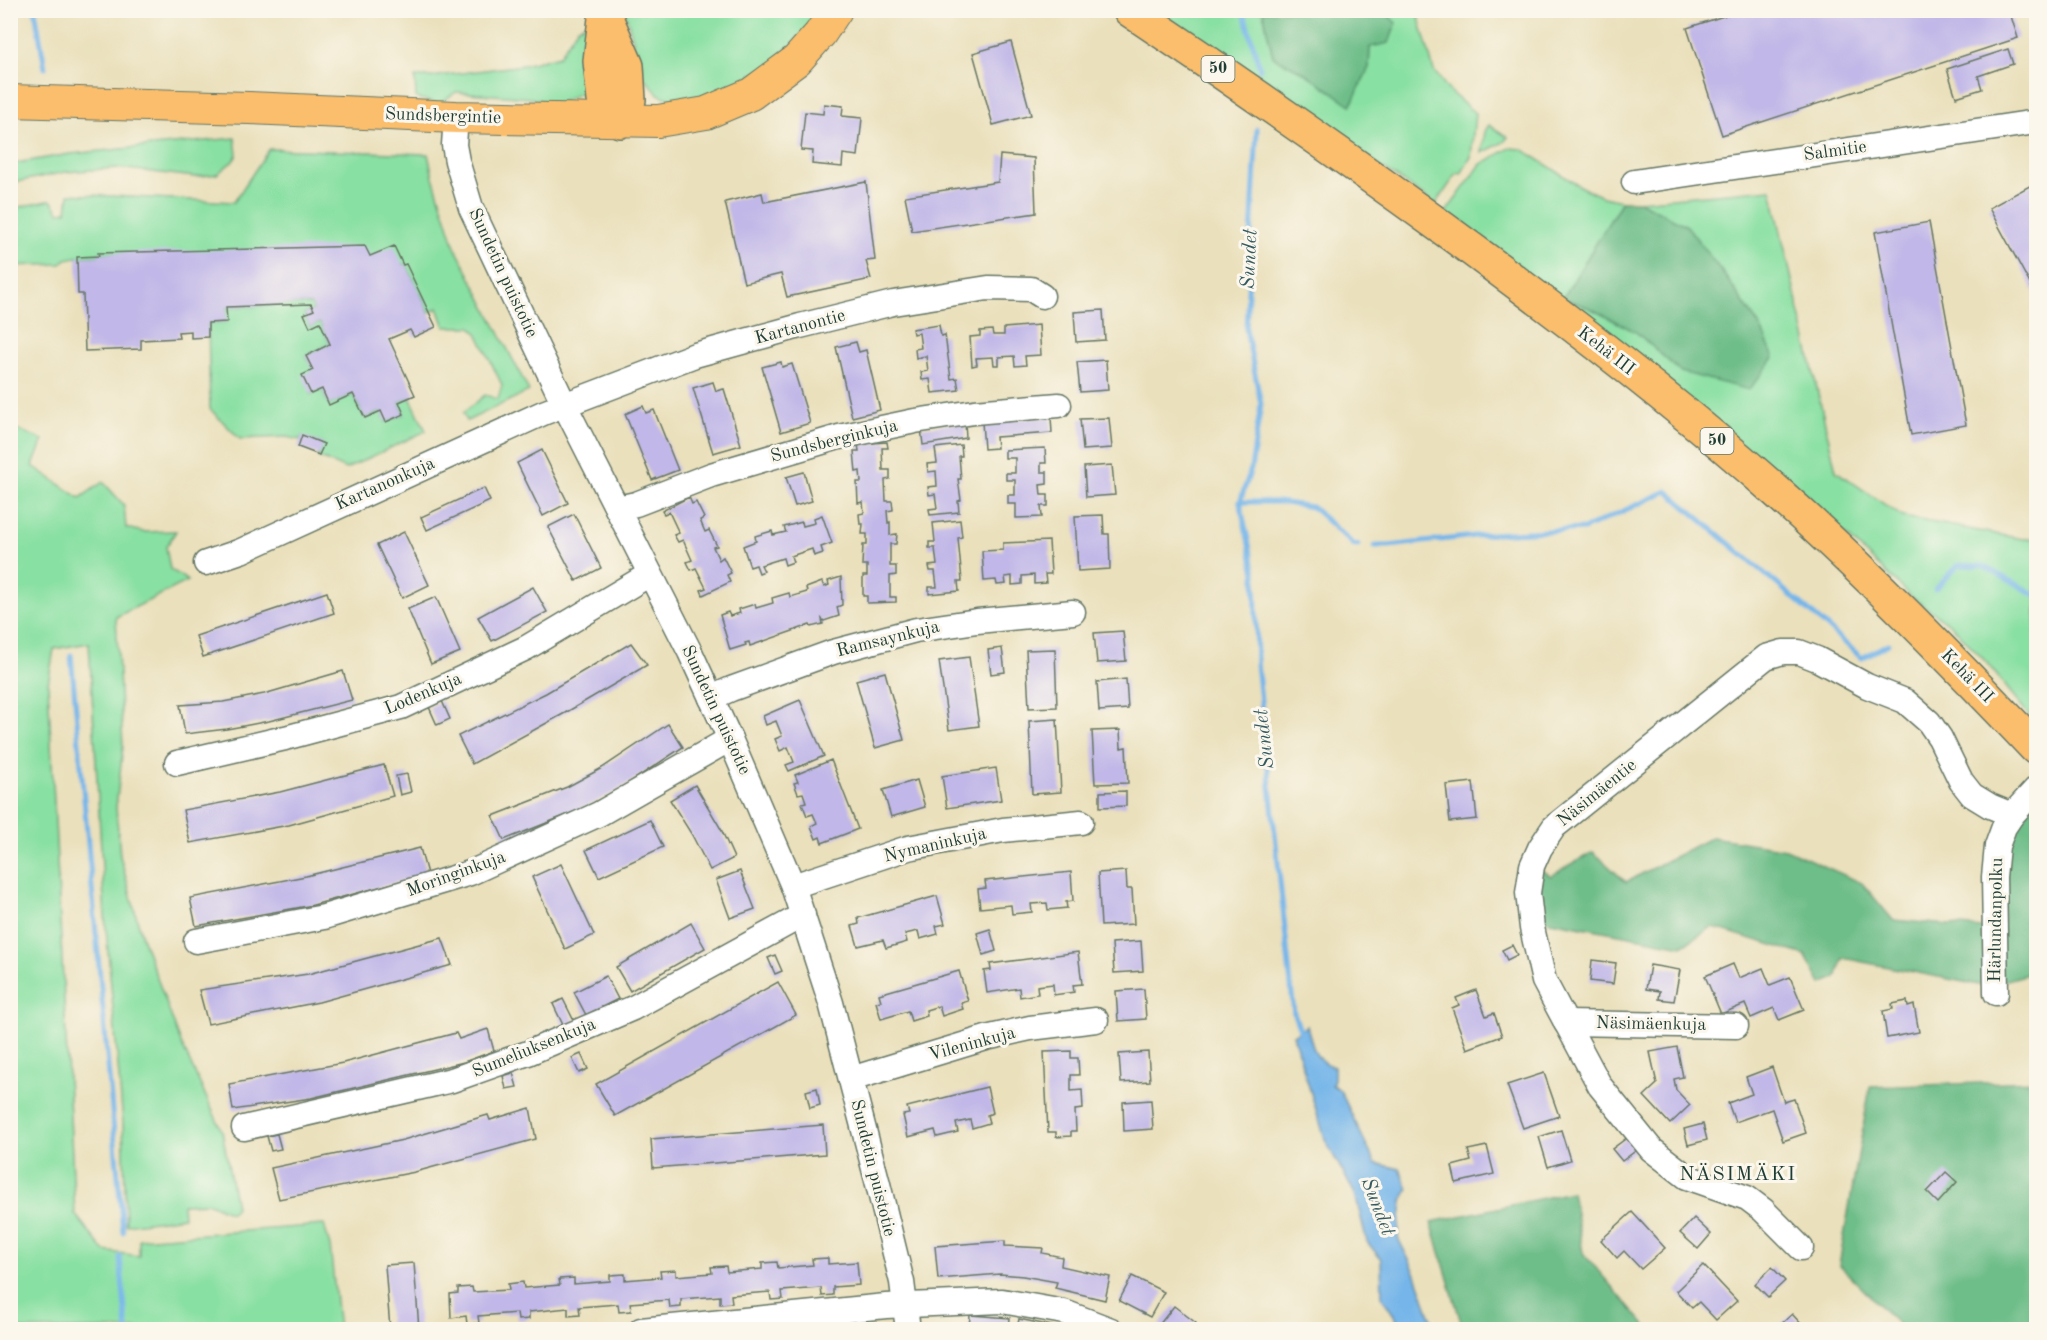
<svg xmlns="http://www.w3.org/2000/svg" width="2047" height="1340" viewBox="0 0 2047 1340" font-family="'Old Standard TT',serif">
<rect width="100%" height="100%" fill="#fbf7ec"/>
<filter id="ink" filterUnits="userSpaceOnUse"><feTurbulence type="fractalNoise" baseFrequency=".0167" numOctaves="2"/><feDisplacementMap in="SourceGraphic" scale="12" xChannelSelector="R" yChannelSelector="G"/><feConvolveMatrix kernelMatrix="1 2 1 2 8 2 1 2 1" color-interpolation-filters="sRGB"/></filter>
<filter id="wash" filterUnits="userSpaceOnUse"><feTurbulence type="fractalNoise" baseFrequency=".008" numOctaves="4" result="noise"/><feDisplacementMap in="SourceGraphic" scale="24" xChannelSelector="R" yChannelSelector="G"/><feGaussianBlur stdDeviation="1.35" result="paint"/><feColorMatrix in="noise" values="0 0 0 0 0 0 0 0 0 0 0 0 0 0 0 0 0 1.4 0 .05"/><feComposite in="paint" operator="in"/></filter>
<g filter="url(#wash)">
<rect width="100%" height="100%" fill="#eae0bc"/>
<g fill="#89e0a3" stroke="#548e6c" stroke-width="1.5">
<polygon points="625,11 822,11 775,64 704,101 672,100 658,94 643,76"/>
<polygon points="1152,11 1263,11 1273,57 1305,73 1351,105 1369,67 1370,47 1389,11 1417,11 1434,71 1450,92 1475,113 1471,157 1461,174 1457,173 1436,204"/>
<polygon points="593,21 589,82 580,93 558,104 530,98 456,92 439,104 416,98 415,77 431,77 524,65 559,56 578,27"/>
<polygon points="1489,125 1508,137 1504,142 1482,153 1485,131"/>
<polygon points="235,138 237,155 233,161 217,174 195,177 118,168 66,172 11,183 11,164 70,154"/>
<polygon points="1510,148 1522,149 1581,187 1603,197 1622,201 1563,298 1590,308 1636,332 1681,372 1761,328 1727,279 1687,226 1639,201 1771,189 1836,471 1903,517 2023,539 2036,538 2036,724 1986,662 1952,626 1912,597 1815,506 1446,212 1481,164"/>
<polygon points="269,149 428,154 433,177 455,247 529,391 467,421 463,413 485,395 498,399 502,385 477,333 471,327 445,327 438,308 429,312 406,264 403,265 370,256 99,253 99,256 77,257 66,259 61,264 11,266 10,209 51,200 59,212 67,211 69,194 234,202"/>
<polygon points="311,304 314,310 304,314 310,327 320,322 330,344 306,356 313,370 311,394 322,389 329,405 353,394 365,418 381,411 386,422 404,414 399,402 410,397 426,431 346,469 318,457 323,444 302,436 300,440 286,437 240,439 210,409 208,323 226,322 226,307"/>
<polygon points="11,427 43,440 33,466 80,498 103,482 124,505 126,528 143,532 176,531 166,547 170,569 188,581 116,617 123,747 116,807 120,856 142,937 181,1043 222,1131 236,1207 231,1213 209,1203 183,1204 184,1217 126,1225 123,1123 105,917 89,643 54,649 48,684 75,1214 104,1251 139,1256 139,1239 324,1225 330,1246 339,1329 11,1329"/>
</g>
<g fill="#6ebe89" stroke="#467e5e" stroke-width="1.5">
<polygon points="1263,11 1389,11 1388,15 1396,23 1389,43 1370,47 1369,67 1351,105 1305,73 1273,57"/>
<polygon points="1622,201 1639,201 1687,226 1727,279 1761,328 1774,358 1749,390 1681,372 1636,332 1590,308 1563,298"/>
<polygon points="2036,801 2036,972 2000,982 2007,846 2016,823"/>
<polygon points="1712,837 1786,849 1862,883 1893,920 1982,928 1989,957 1984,986 1843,958 1836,978 1821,984 1805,955 1712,927 1682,946 1540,919 1536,904 1541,870 1551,876 1593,852 1626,882"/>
<polygon points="2036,1081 2036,1329 1903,1329 1839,1265 1870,1087"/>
<polygon points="1572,1192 1583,1253 1648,1329 1463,1329 1431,1222"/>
</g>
<path fill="#75b5e9" stroke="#4a798e" stroke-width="1.5" d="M1307 1026C1313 1045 1312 1060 1334 1067V1079L1332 1085 1340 1090 1375 1163 1400 1169 1408 1189 1402 1201 1398 1238 1415 1272 1435 1329H1403L1382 1297 1381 1259 1367 1242 1355 1194 1326 1142 1293 1035Z"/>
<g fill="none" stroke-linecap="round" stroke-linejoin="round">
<g stroke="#75b5e9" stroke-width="5">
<polyline points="35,10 45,68"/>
<polyline points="1243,10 1260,69"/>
<polyline points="1257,129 1246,329 1261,404 1251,469 1240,502 1255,573 1257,663 1294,1014 1300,1030"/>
<polyline points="1240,502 1278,502 1312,507 1354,545 1358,545"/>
<polyline points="1375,546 1389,546 1492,534 1584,529 1667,491 1809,611 1862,658 1888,644"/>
<polyline points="1935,589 1959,565 1983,566 2036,595"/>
<polyline points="71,655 123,1232"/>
<polyline points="120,1257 127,1330"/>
</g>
</g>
<g id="blocks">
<g fill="#c1b7e8">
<polygon points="1742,10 2009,10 2018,38 1722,135 1687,28"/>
<polygon points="1011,42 1031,115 993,125 973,53"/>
<polygon points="2008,49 2013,64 1978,76 1982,89 1956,97 1947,69"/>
<polygon points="824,104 843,106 842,116 862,118 858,156 843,154 842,167 812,164 813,151 801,150 805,112 823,114"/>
<polygon points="1000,155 1034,158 1036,213 912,231 905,196 998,182"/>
<polygon points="866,182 875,260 866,261 871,279 787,297 781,274 744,283 725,202 762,193 764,202"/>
<polygon points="2035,183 2036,186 2036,295 1989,208"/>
<polygon points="1929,222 1966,425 1911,435 1875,232"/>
<polygon points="365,246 370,256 394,246 403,265 406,264 436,327 414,337 410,330 389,339 415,395 399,402 404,414 386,422 381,411 365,418 353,394 329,405 322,389 311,394 302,375 313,370 306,356 330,344 320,322 310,327 304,314 314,310 311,304 226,307 227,322 208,323 208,337 191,338 191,331 178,332 179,338 141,340 141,349 85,351 83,294 78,294 77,257 99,256 98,253"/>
<polygon points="1103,310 1105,340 1076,342 1074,312"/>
<polygon points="939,325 941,336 945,335 951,379 957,378 959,390 932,393 930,379 922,380 921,372 928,371 926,356 916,358 915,349 921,348 919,333 913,334 912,329"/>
<polygon points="1039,325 1041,355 1025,356 1026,365 1015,366 1014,356 999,357 999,365 994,365 993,357 976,358 977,365 972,366 970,337 980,336 980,331 992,330 993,335 1004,335 1004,328"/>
<polygon points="856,342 859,352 866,350 880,410 852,417 836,347"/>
<polygon points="1106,360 1108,390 1080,392 1077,362"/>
<polygon points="781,362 782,367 792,364 810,423 781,432 762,367"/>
<polygon points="713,382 716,391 724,389 741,445 713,453 693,388"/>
<polygon points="643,406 646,413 654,410 678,470 652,480 625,414"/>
<polygon points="1051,417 1052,433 996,437 997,448 984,449 982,422"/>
<polygon points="1109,418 1112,448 1083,450 1080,419"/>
<polygon points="965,422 966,438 923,445 921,428"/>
<polygon points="302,435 324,444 319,455 298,447"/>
<polygon points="887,442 888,448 882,448 883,470 890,470 890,479 885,480 886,501 892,501 893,510 887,511 888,523 890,522 890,535 897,534 896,544 890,544 890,566 896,566 896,575 890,576 890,597 896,597 896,602 867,603 867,596 863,596 863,576 867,576 867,565 862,565 863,545 867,545 867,534 862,534 863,524 860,524 859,514 864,513 863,502 858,503 857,482 861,482 860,471 856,472 854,451 859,451 858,444"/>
<polygon points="961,445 962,456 959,456 961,479 958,479 961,500 958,501 959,512 930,515 929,509 937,508 935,494 929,495 928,487 937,486 936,471 928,472 927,464 937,463 935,448"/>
<polygon points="1045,448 1046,463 1041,463 1041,472 1047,472 1047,484 1040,485 1041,495 1048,495 1048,506 1041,506 1042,517 1016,518 1016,504 1008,504 1008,495 1015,495 1015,480 1006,480 1006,473 1015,473 1015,458 1005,458 1005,450"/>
<polygon points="542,450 568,503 543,516 517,463"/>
<polygon points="1112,465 1115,495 1086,497 1084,467"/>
<polygon points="804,472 812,501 795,506 786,477"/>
<polygon points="484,488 490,501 427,530 421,517"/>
<polygon points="689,497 692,504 696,502 704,518 700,520 705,532 709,530 717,546 713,547 719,560 723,557 731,573 727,575 730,582 703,595 701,590 706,588 696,568 691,570 687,562 692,560 683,540 678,542 674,535 679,533 669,512 664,514 662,511"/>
<polygon points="574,514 601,568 576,581 548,527"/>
<polygon points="822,515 832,543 821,547 823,553 814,556 812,549 791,556 793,562 785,565 783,558 761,565 764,571 759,573 756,565 750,567 743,546 756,541 755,536 772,531 773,535 786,532 784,527 802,522 803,526 815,523 814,518"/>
<polygon points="1103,515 1104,534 1109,534 1110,569 1078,571 1075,516"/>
<polygon points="960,520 962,537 958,538 962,581 958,581 959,591 929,594 929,587 937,587 935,571 930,571 929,566 937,565 935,548 929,548 929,542 935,542 933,523"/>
<polygon points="404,532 429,585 402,598 377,545"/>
<polygon points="1049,541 1051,574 1045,574 1046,583 1034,584 1034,575 1022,576 1022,584 1012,585 1012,576 1005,577 1006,584 997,585 996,580 984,581 982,551 1003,550 1003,543"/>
<polygon points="841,577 842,605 837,607 839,616 824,621 822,619 823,624 811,627 810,625 750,646 749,642 745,643 746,645 730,650 720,615 728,612 730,616 740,613 739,609 755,604 756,608 773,603 772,598 789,593 790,597 807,592 806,588 822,582 824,587 829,585 828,581"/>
<polygon points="533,587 547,612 492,641 478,617"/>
<polygon points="327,592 334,613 203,657 196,636"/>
<polygon points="436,597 460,652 431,664 408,609"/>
<polygon points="1123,631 1126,661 1097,663 1094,633"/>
<polygon points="631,643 647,665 565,713 472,764 458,736 546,693"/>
<polygon points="1002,648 1005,672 991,674 988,650"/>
<polygon points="1055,649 1057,707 1029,708 1026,650"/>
<polygon points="969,657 979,726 949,730 939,661"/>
<polygon points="343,671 352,700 269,721 227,729 185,734 180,705 223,702 264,694"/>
<polygon points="885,672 904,740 875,748 856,680"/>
<polygon points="1126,679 1128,709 1099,711 1097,682"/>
<polygon points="800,700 824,756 789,771 786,765 794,762 788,747 780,751 775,739 782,736 776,721 766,725 763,716"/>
<polygon points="442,701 450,719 437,725 429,707"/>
<polygon points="1057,719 1061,792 1032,794 1029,721"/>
<polygon points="668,724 683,747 615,792 579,810 504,840 493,816 567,787 602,768"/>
<polygon points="1120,730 1121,748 1126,747 1128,783 1095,784 1092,731"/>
<polygon points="831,760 858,829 822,843 820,837 816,839 811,826 817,823 813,814 807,816 802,803 806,802 803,793 798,794 794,783 798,782 795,775"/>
<polygon points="384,765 393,796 289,825 190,843 183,810 280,792"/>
<polygon points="996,768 1001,800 947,808 942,776"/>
<polygon points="407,774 411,792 400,795 396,776"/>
<polygon points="917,780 925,807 891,817 883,790"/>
<polygon points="1473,782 1477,819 1450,822 1446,785"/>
<polygon points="695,785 721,829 734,858 710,870 692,835 670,800"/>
<polygon points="1126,791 1126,806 1100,807 1100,792"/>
<polygon points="650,820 663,847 599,877 586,850"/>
<polygon points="420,848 427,874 313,905 196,926 190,898 306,876"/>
<polygon points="561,864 594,935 565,949 532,877"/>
<polygon points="740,871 755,909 730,918 716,880"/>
<polygon points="1126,871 1127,889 1132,889 1134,924 1101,926 1098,873"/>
<polygon points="1071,872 1073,901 1066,902 1067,908 1048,910 1047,903 1031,904 1032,912 1012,914 1011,905 980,908 978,889 986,888 985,881"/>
<polygon points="937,896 945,924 936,926 938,934 920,939 918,931 905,934 907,942 886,948 883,940 858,946 852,926 859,924 858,918"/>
<polygon points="691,923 705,948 630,991 616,967"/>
<polygon points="990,929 996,951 983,955 977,933"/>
<polygon points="442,938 452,965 319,1002 208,1024 199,990 308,974"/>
<polygon points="1141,941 1143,971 1114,973 1112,943"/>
<polygon points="1512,945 1517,955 1507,960 1502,950"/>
<polygon points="1078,952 1082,984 1073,985 1074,992 1054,995 1053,984 1037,986 1038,994 1020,997 1019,988 987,993 984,971 991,970 990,964"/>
<polygon points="775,955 782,971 775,974 768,958"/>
<polygon points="1592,960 1616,963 1613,984 1590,981"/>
<polygon points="1733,964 1739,978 1763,968 1770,985 1790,977 1804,1010 1779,1020 1774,1008 1751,1018 1745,1004 1721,1014 1705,976"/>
<polygon points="1650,965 1680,970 1674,1001 1659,999 1660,991 1646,989"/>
<polygon points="959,971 968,1001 961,1003 963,1009 942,1016 939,1006 926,1010 927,1016 911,1021 908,1011 881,1019 876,1002 881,1001 879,994"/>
<polygon points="606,976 618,999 586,1015 574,992"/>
<polygon points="778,982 796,1015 615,1116 596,1084"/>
<polygon points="1144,989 1146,1019 1118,1021 1116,991"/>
<polygon points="1476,990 1486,1016 1494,1013 1502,1036 1467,1049 1452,1008 1459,1005 1456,998"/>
<polygon points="563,999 574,1021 564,1027 553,1004"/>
<polygon points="1907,1001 1908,1007 1914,1005 1919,1032 1887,1038 1883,1011 1893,1009 1892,1004"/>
<polygon points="488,1029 494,1051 464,1062 311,1098 233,1110 229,1084 343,1063 456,1033 459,1039"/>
<polygon points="1677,1047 1683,1077 1674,1079 1676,1090 1690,1105 1670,1124 1644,1096 1657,1084 1650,1052"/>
<polygon points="1071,1051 1071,1058 1078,1058 1079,1075 1071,1075 1071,1091 1082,1090 1083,1109 1075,1110 1076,1131 1071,1131 1071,1136 1056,1137 1056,1132 1048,1132 1044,1052"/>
<polygon points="1148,1052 1150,1081 1121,1083 1119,1054"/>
<polygon points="581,1054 588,1069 579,1073 572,1058"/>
<polygon points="1772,1067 1784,1102 1794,1099 1806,1133 1783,1141 1772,1109 1735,1122 1728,1103 1752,1094 1746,1077"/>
<polygon points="513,1073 517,1087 506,1089 503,1076"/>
<polygon points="1544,1073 1559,1116 1523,1128 1507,1085"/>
<polygon points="987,1087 993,1113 987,1115 989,1123 972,1128 970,1120 956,1123 958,1132 937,1137 935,1130 908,1137 903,1115 909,1114 907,1107"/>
<polygon points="817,1088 820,1105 810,1108 806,1091"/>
<polygon points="1151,1100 1153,1129 1124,1131 1123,1102"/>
<polygon points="530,1108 536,1139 415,1172 279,1199 271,1168 403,1140 488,1115 490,1120"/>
<polygon points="1703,1124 1707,1140 1688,1145 1684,1129"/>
<polygon points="823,1125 825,1154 653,1168 651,1139"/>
<polygon points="1561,1130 1570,1160 1548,1167 1539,1137"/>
<polygon points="277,1134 281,1149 271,1151 267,1136"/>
<polygon points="1628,1137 1638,1149 1622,1161 1612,1149"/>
<polygon points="1487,1146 1494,1174 1456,1183 1452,1166 1471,1161 1468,1150"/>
<polygon points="1946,1172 1957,1182 1938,1203 1927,1192"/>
<polygon points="1632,1212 1665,1248 1641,1269 1624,1251 1617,1258 1601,1240"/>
<polygon points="1694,1218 1711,1234 1698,1249 1680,1233"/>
<polygon points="1005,1241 1005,1246 1043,1248 1042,1253 1062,1257 1061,1266 1110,1277 1105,1300 1055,1288 1057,1282 1023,1276 1000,1274 938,1279 935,1246"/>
<polygon points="828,1258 828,1264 857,1262 859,1285 833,1287 833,1295 822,1296 821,1288 782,1291 783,1299 771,1300 770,1292 731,1295 732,1303 720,1304 720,1296 681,1299 681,1307 670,1308 669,1300 630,1303 631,1311 619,1312 618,1304 579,1307 580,1315 568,1316 568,1308 529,1312 529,1319 518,1320 517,1313 478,1316 479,1323 467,1324 466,1316 451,1318 450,1294 458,1293 458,1288 472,1287 473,1292 509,1290 508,1284 523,1282 524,1288 560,1285 559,1279 574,1278 574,1284 610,1281 610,1275 625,1274 625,1280 661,1277 660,1271 676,1270 676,1276 712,1273 711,1267 726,1266 727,1272 762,1269 762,1263 777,1262 778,1268 813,1265 812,1259"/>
<polygon points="414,1263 419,1329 390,1329 385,1265"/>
<polygon points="1703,1265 1737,1301 1716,1320 1699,1302 1692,1308 1676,1291"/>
<polygon points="1772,1267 1785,1281 1768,1297 1755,1284"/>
<polygon points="1132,1276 1164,1292 1150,1317 1119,1301"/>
<polygon points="1174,1306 1196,1323 1190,1329 1164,1329 1159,1325"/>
<polygon points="1792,1314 1806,1329 1776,1329"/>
<polygon points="970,1315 1010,1318 1009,1329 969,1329"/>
<polygon points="1019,1319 1052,1326 1051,1329 1017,1329"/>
</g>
</g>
</g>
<g filter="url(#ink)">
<use href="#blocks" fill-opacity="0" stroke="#667664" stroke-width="1.5"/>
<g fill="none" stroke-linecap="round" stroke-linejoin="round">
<g stroke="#667664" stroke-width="27">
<g id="minor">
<polyline points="456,117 454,145 457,161 471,208 564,404 690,652 730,739 793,886 831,1003 878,1184 902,1282 908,1330"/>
<polyline points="1634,182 2036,122"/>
<polyline points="617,508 636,504 711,475 839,437 915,421 974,412 1059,405"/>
<polyline points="206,563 241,551 543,413 695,355 800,326 893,303 988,288 1031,289 1042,296"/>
<polyline points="711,698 731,689 833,652 916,630 977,621 1073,612"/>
<polyline points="177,763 285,738 401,707 526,648 650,574"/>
<polyline points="793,886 908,848 1003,830 1081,822"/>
<polyline points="196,941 324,917 470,873 599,814 730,739"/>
<polyline points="1996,993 1994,877 1997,846 2004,827 2012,815 2036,789"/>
<polyline points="1566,1023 1736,1026"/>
<polyline points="851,1079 986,1038 1030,1028 1096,1020"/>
<polyline points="244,1128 452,1080 528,1053 633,1008 803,915"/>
<polyline points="1801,1248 1763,1210 1747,1198 1687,1177 1651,1149 1600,1086 1544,981 1532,928 1528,893 1532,866 1540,848 1554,827 1766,657 1783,652 1799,652 1817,659 1867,686 1905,701 1929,722 1940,738 1961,781 1972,795 1990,806 2012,815"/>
<polyline points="641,1330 886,1306 1002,1301 1064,1312 1111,1330"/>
</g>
</g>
<g stroke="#667664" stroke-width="34">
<polyline id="major" points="10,101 249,108 456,117 658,121 706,113 751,94 797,60 820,34 836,10"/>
</g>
<g stroke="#667664" stroke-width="36">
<g id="highway">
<polyline points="606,10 600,61 604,100 620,121 629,100 627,66 606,18"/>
<path d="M1130 10C1236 81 1341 154 1444 229 1558 312 1671 398 1777 492 1868 573 1952 660 2036 748"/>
</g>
</g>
<use href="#minor" stroke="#fff" stroke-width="24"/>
<use href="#major" stroke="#fabe6d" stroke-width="32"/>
<use href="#highway" stroke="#fabe6d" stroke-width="33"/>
</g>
</g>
<g text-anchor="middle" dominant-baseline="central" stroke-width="6" stroke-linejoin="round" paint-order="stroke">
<g fill="#fbf7ec" stroke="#61756b" stroke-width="1.5">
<rect x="1201.5" y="56" width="33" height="26" rx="4.5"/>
<rect x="1700.5" y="428" width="33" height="26" rx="4.5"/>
</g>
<g font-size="16" font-weight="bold" fill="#1f3d34">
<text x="1218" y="69">50</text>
<text x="1717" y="441">50</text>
</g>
<g font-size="18" fill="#1f3d34" stroke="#fbf7ec">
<text transform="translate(443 116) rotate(2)">Sundsbergintie</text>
<text transform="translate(1835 151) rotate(-8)">Salmitie</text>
<text transform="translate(503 273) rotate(65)">Sundetin puistotie</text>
<text transform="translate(800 327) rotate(-15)">Kartanontie</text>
<text transform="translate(1606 351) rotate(38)">Kehä III</text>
<text transform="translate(834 441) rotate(-14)">Sundsberginkuja</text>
<text transform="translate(385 484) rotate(-24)">Kartanonkuja</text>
<text transform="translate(888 639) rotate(-14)">Ramsaynkuja</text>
<text transform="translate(1967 676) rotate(46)">Kehä III</text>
<text transform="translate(423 694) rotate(-23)">Lodenkuja</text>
<text transform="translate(716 710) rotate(65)">Sundetin puistotie</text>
<text transform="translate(1597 793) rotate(-39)">Näsimäentie</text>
<text transform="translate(935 845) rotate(-13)">Nymaninkuja</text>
<text transform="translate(456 874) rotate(-20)">Moringinkuja</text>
<text transform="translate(1996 920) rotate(-89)">Härlundanpolku</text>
<text transform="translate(1651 1024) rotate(1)">Näsimäenkuja</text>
<text transform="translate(972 1044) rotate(-15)">Vileninkuja</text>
<text transform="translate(534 1048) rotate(-22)">Sumeliuksenkuja</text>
<text transform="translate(873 1168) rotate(76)">Sundetin puistotie</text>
</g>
<g font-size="20" font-style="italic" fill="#345b61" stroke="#fbf7ec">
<text transform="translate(1250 259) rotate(-87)">Sundet</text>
<text transform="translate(1265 739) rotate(-96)">Sundet</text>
<text transform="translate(1377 1207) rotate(69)">Sundet</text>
</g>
<g font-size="20" letter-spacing="1.5" fill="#1f3d34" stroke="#fbf7ec">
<text x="1738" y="1175">NÄSIMÄKI</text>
</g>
</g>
<rect width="2047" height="1340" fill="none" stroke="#fbf7ec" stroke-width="36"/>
</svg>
